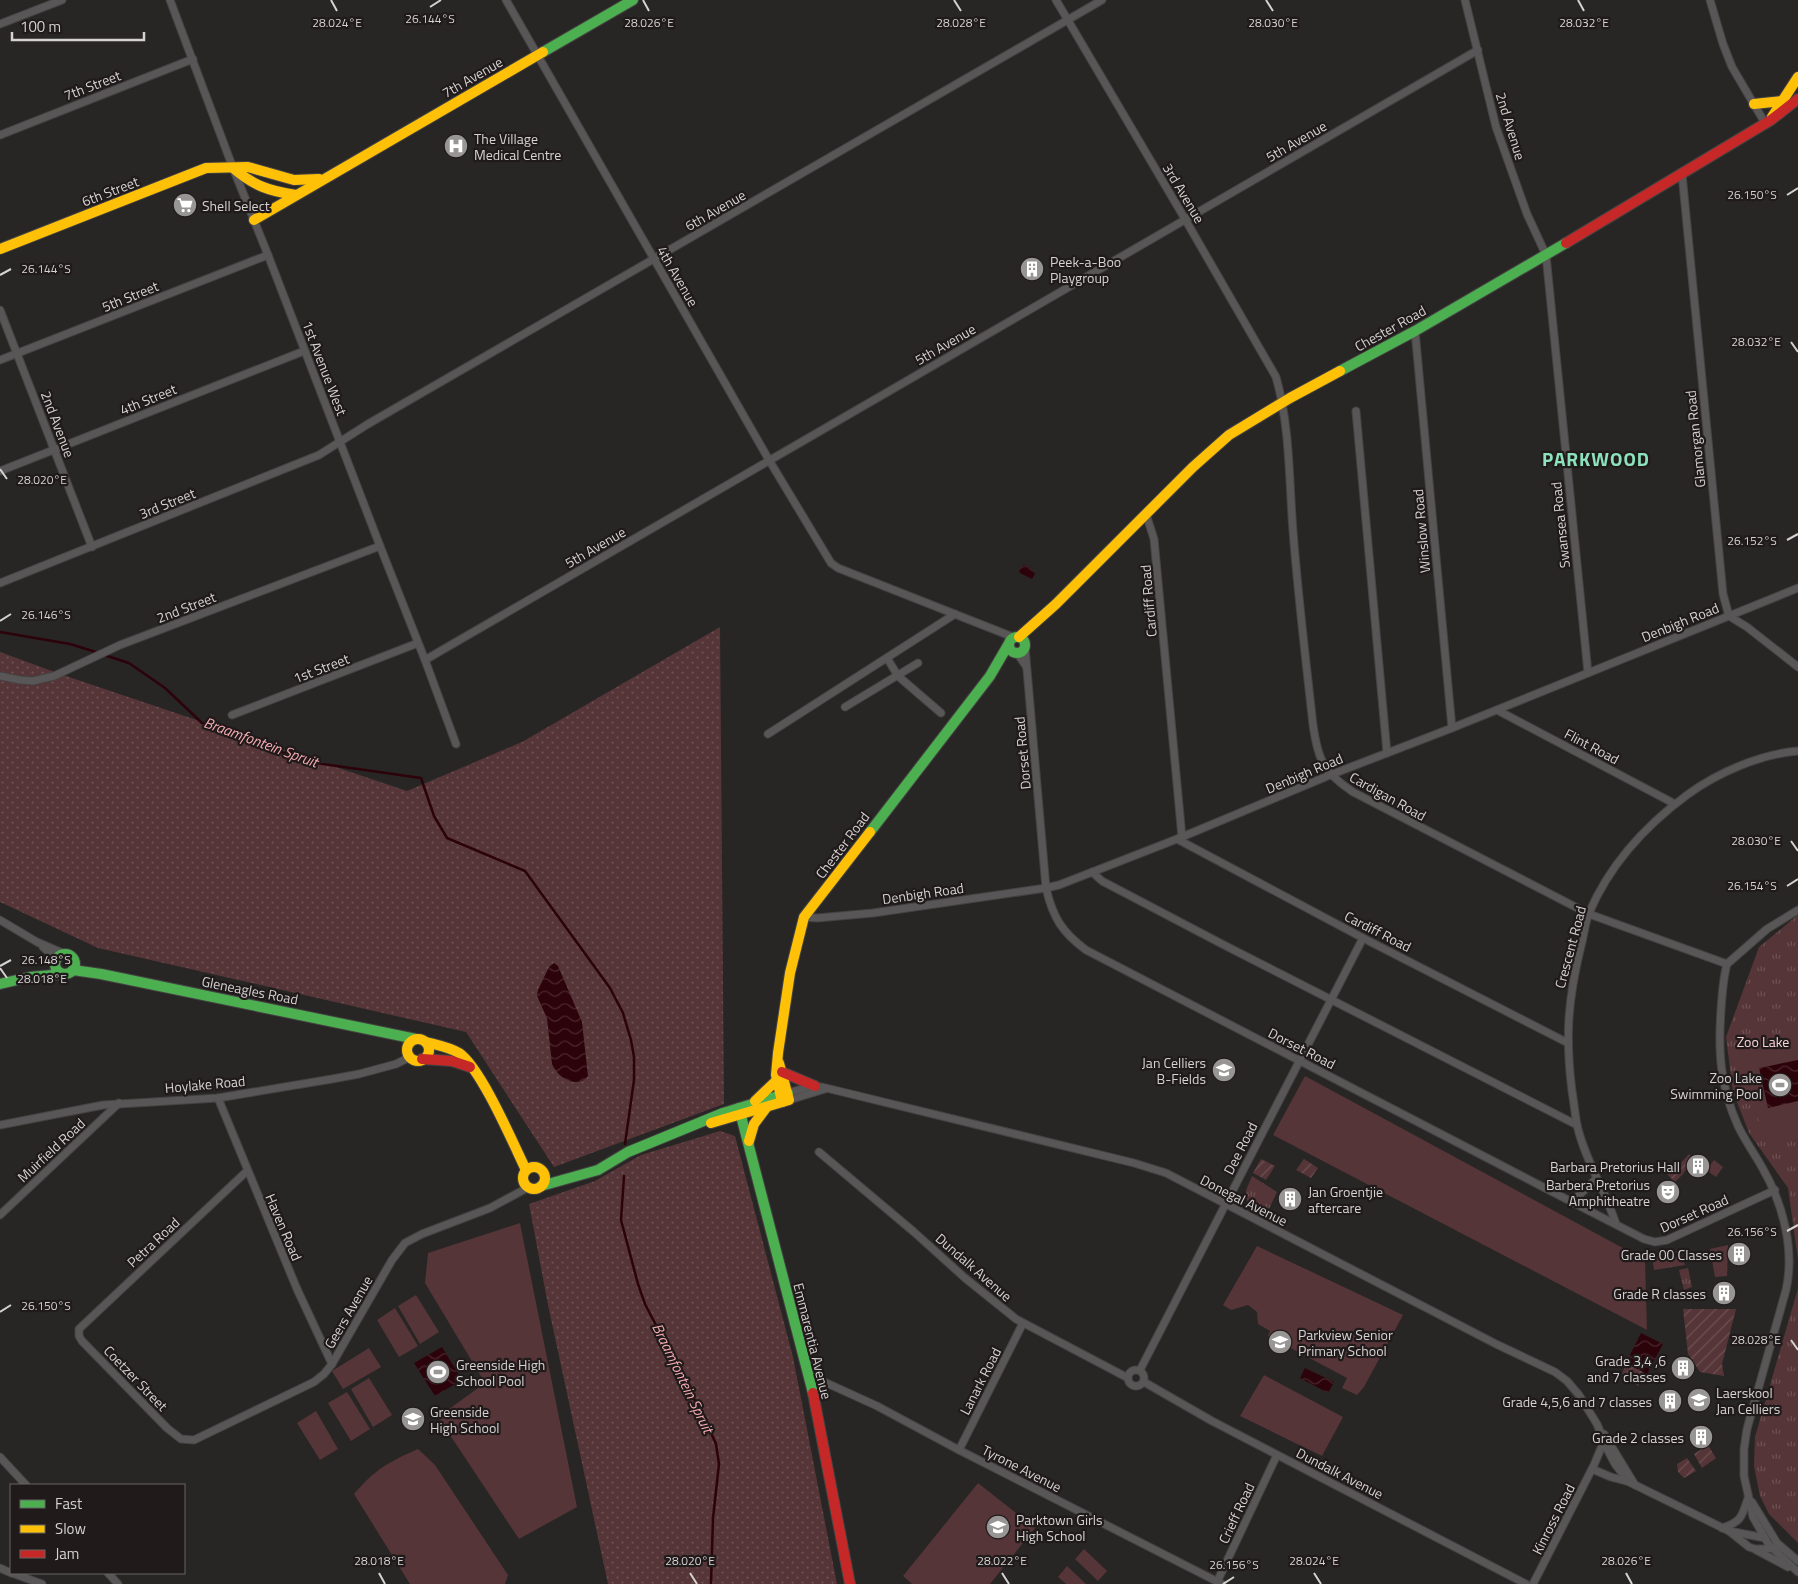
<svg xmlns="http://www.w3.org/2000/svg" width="1798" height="1584" viewBox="0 0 1798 1584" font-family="'Titillium Web',sans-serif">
<defs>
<pattern id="grass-dots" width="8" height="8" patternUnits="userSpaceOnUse" patternTransform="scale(1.25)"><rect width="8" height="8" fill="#553537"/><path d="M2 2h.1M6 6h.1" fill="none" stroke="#6d5153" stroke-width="1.8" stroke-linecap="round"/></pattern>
<pattern id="park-tufts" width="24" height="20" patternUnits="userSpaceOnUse" patternTransform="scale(1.25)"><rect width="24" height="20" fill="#553537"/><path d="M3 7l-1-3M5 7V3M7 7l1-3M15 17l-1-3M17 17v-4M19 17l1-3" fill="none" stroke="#6d5153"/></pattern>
<pattern id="garden-furrows" width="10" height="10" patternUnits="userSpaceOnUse" patternTransform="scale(1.25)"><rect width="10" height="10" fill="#553537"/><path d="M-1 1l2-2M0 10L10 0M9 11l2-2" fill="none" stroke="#6d5153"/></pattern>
<pattern id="water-waves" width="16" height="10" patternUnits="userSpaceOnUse" patternTransform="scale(1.25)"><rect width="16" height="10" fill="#2c030a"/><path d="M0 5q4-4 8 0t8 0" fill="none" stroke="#4a272d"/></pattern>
</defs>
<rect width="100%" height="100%" fill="#282525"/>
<g fill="url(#grass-dots)">
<polygon points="720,627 724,1104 554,1167 466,1032 98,948 0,902 0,652 60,674 407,791 522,742"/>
<polygon points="720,1131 735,1136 793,1357 837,1584 608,1584 548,1305 529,1204 595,1181 641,1155"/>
</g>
<g fill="url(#park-tufts)">
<polygon points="1798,915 1798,1260 1788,1188 1749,1133 1733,1092 1726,1037 1759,947"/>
<polygon points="1714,1160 1723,1167 1716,1177 1706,1170"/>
<path d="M1252 1176 1277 1192 1267 1213 1248 1203C1243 1191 1248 1187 1252 1176Z"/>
<polygon points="1728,1245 1727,1276 1715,1277 1710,1249"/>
<polygon points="1680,1250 1685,1265 1654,1270 1652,1257"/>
<polygon points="1688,1268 1692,1287 1684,1290 1679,1270"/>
<polygon points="1798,1288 1798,1543 1769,1514 1760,1496 1754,1466 1755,1437"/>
</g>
<g fill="url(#garden-furrows)">
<polygon points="1689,1154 1693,1158 1683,1174 1675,1182 1664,1171 1673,1164 1677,1167"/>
<polygon points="1261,1159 1275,1166 1266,1180 1253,1173"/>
<polygon points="1304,1159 1318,1168 1311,1178 1296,1170"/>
<polygon points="1683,1309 1736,1309 1722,1364 1724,1376 1700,1372 1688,1354"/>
<polygon points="1626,1363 1644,1372 1638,1386 1622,1374"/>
<polygon points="1708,1445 1716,1458 1702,1468 1694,1454"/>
<polygon points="1687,1458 1696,1471 1684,1478 1678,1472 1677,1464"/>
</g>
<g fill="#553537">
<polygon points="1798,1038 1798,1140 1768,1145 1750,1098 1741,1051 1769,1044 1769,1042 1780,1040 1781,1042"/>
<polygon points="1305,1076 1645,1260 1647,1330 1273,1135"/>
<polygon points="520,1223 577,1507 519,1539 438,1417 485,1383 425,1283 428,1253"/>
<polygon points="1257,1246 1403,1315 1364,1387 1357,1395 1342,1388 1347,1378 1268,1336 1270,1331 1258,1324 1257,1312 1248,1305 1231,1310 1223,1305"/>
<polygon points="416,1295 439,1332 420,1344 398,1306"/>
<polygon points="395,1308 418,1346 399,1357 377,1320"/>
<polygon points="369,1348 381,1367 343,1389 332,1371"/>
<polygon points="1264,1375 1343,1417 1322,1456 1240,1416"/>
<polygon points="369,1378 392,1415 373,1427 351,1389"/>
<polygon points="347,1392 370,1429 351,1441 328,1403"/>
<polygon points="316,1411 338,1449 320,1460 297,1423"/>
<path d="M418 1449 435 1465 508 1575 505 1584H410L354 1494C374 1470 390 1461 418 1449Z"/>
<polygon points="978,1483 1035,1528 990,1584 912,1584 903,1576"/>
<polygon points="1084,1549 1107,1571 1098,1581 1075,1559"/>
<polygon points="1067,1566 1086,1584 1066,1584 1058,1577"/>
</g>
<g fill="url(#water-waves)">
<polygon points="1023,565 1030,567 1035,574 1032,579 1020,573 1019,570"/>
<path d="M554 963 558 966 582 1022 588 1076C577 1090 557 1077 552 1064L547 1018 537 996 538 990 549 967Z"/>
<polygon points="1798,1060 1798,1101 1768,1108 1759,1068"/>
<polygon points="1641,1333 1663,1344 1647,1374 1626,1363"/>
<polygon points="442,1347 462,1380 435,1396 414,1363"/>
<polygon points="1305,1368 1334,1382 1328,1393 1300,1378"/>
</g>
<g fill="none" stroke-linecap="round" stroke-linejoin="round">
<g stroke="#2c030a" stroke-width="2.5">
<polyline points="0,632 70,644 99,653"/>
<polyline points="104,655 129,663 165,688 202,723 309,762 421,778 434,816 447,838 525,871 610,988 623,1013 631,1040 634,1057 634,1080 625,1144"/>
<polyline points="624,1176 621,1220 638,1284 645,1304 708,1426 716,1444 719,1464 713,1518 711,1584"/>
</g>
<g stroke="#444242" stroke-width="9">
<g id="street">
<polyline points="170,0 233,168 268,255 380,546 425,660 456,744"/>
<polyline points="506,0 769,460 831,563 838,568 1013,637"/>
<path d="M1056 0 1185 219 1276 377C1290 426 1289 480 1293 531 1298 596 1306 661 1313 725 1318 760 1323 772 1353 792L1589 914 1727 964"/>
<polyline points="1465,0 1496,127 1527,214 1546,255 1588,673"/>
<polyline points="1710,0 1723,44 1732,67 1765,123"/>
<polyline points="0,24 62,0"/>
<polyline points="0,135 193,59"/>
<polyline points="1682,174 1723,594 1729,616 1747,627 1798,667"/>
<polyline points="0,310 92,547"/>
<polyline points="1415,331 1452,728"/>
<polyline points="0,360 268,255"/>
<polyline points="1356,411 1387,753"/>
<polyline points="0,471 304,351"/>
<polyline points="1146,514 1154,539 1182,837"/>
<polyline points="0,583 319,455 368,424 1102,0"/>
<path d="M1025 647 1046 888C1053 918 1062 932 1086 950L1572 1202 1644 1239 1655 1242 1667 1240 1775 1190"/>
<polyline points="1017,653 1026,666"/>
<polyline points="887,658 898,676 941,713"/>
<polyline points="425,660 1478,50"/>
<polyline points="0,676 20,680 33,681 54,676 120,645 380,546"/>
<polyline points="845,707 918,663"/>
<polyline points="1497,710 1675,804"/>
<polyline points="232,715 418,643"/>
<polyline points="768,734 955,614"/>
<polyline points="1177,839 1363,938 1568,1043"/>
<polyline points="1092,872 1102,881 1222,944 1577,1125"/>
<polyline points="804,917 817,918 873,913 1046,888 1059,885 1177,839 1330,775 1452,728 1798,588"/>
<polyline points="0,920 37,942 67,955"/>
<polyline points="43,947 57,959"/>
<path d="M1727 964C1723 979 1722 994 1721 1010 1718 1052 1720 1086 1738 1126 1745 1141 1755 1154 1763 1169 1783 1204 1795 1250 1786 1290L1747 1429 1744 1449V1476L1753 1517 1769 1545 1798 1572"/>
<polyline points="1727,964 1767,929 1798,910"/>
<polyline points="788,1093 808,1087 822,1087 1134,1163 1166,1173 1496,1344 1555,1372 1567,1381 1579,1395 1597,1424 1607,1449 1615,1464 1629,1482 1729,1531 1749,1547 1755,1549 1766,1549 1775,1547 1781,1547"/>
<polyline points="218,1098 297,1289 332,1364"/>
<polyline points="789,1100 825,1089"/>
<polyline points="0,1125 103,1105 218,1098 332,1079 359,1074 396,1064 410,1057"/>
<polyline points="819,1152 914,1232 965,1278 1016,1319 1128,1378"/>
<polyline points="247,1171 79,1329 79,1336 82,1341 167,1428 181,1439 194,1440 314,1382 324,1374 332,1364 392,1260 405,1243 422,1234 490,1208 529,1187"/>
<polyline points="1572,1202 1596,1179"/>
<polyline points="0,1215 119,1103"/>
<path d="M1616 1224C1605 1190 1585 1160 1577 1125 1575 1114 1574 1103 1572 1091 1565 1036 1568 999 1581 946 1584 935 1585 923 1589 913 1610 864 1645 826 1687 795 1717 773 1760 754 1798 751"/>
<circle cx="1136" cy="1378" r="8"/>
<polyline points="1140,1370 1363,938"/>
<polyline points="809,1375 877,1406 959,1450 1222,1584"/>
<polyline points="1144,1382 1212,1421 1526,1584"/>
<polyline points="1604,1434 1635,1485"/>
<polyline points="959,1450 1023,1323"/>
<polyline points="0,1457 26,1485"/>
<polyline points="1592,1469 1611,1477 1630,1482"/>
<polyline points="1752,1502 1777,1543 1798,1561"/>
<path d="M1722 1528C1741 1522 1742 1517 1748 1498"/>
<polyline points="1729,1531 1765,1538"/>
<polyline points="1756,1550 1788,1567"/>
<polyline points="0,1568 11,1573"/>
<polyline points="12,1573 42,1584"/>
<polyline points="108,1573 118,1584"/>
<polyline points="1217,1582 1277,1455"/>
<polyline points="1533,1584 1594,1465 1604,1441"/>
</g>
</g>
<g stroke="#444242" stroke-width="12">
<g id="fast">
<polyline points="543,52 633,0"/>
<polyline points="1340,371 1415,331 1566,243"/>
<circle cx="1017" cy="645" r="8"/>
<polyline points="870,832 990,676 1008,645"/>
<circle cx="65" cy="964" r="10"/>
<polyline points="73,970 101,974 416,1039"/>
<polyline points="0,984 30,977 64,974"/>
<polyline points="739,1108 813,1393"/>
<polyline points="541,1186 598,1170 628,1152 723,1113 788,1093"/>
</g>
</g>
<g stroke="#444242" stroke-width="12">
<g id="slow">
<polyline points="1754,104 1782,101"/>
<polyline points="1772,117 1798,77"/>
<path d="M233 168C254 186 269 191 296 195"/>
<polyline points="254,220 543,52"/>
<polyline points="0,249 206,168 248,167 294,180 319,179"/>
<polyline points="1019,637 1056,604 1193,467 1229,435 1290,398 1340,371"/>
<circle cx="418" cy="1050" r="11"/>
<path d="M426 1042C437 1045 449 1047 459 1053 481 1068 513 1143 526 1170"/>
<polyline points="755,1101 777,1080"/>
<polyline points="782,1102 776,1075 778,1053 790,973 804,917 870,832"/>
<polyline points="711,1123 789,1100 779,1063"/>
<polyline points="749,1141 754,1124 766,1108"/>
<circle cx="534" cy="1178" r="11"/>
</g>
</g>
<g stroke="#444242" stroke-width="12">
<g id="jam">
<polyline points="1566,243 1771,120 1798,99"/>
<polyline points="422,1059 452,1061 470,1067"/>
<polyline points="782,1072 815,1086"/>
<polyline points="813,1393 850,1584"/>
</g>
</g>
<use href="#street" stroke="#585656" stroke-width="7"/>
<use href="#fast" stroke="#4caf50" stroke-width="10"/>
<use href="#slow" stroke="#ffc107" stroke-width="10"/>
<use href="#jam" stroke="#c62828" stroke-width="10"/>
</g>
<path fill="none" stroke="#d5d2d2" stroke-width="2" d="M331 0 337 11M643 0 649 11M954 0 961 11M1266 0 1273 11M1578 0 1584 11M430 7 441 0M1787 195 1798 188M0 275 11 269M1791 342 1798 352M0 469 7 479M1787 540 1798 534M0 621 11 614M1791 841 1798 851M1787 886 1798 879M0 966 11 960M0 968 7 978M1787 1231 1798 1225M0 1312 11 1305M1791 1340 1798 1350M379 1573 385 1584M690 1573 697 1584M1002 1573 1009 1584M1314 1573 1321 1584M1626 1573 1632 1584M1223 1584 1234 1577"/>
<defs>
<g id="hospital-disc" transform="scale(1.25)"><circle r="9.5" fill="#989595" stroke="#201a1b"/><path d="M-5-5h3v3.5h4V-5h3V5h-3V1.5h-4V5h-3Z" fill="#fff"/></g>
<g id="supermarket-disc" transform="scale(1.25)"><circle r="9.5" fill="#989595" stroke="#201a1b"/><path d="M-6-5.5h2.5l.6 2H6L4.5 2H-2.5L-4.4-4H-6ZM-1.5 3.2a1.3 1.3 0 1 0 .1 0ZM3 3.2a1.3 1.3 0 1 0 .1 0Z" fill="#fff"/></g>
<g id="building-disc" transform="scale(1.25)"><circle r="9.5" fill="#989595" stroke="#201a1b"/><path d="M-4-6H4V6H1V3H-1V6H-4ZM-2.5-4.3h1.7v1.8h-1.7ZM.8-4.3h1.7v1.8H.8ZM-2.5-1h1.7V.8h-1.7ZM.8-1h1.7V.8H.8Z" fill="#fff"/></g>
<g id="school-disc" transform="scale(1.25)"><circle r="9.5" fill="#989595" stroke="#201a1b"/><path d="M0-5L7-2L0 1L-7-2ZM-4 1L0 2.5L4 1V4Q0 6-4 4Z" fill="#fff"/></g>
<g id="stadium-disc" transform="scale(1.25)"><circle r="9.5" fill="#989595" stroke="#201a1b"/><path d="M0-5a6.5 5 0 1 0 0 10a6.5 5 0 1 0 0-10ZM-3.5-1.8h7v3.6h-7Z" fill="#fff"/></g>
<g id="theatre-disc" transform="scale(1.25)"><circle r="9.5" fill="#989595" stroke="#201a1b"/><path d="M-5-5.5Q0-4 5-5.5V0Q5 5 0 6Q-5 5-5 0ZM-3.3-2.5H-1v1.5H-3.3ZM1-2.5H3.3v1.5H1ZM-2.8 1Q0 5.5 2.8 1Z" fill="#fff"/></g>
</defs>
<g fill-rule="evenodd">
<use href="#hospital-disc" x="456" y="146"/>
<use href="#supermarket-disc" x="185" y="205"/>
<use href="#building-disc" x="1032" y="269"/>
<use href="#school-disc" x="1224" y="1070"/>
<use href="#stadium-disc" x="1780" y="1085"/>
<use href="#building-disc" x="1698" y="1166"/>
<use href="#theatre-disc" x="1668" y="1192"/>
<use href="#building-disc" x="1290" y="1199"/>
<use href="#building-disc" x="1739" y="1254"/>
<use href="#building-disc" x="1724" y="1293"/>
<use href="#school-disc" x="1280" y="1342"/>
<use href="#building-disc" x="1683" y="1368"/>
<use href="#stadium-disc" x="438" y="1372"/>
<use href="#school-disc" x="1699" y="1400"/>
<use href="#building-disc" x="1670" y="1401"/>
<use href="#school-disc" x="413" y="1419"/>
<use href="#building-disc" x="1701" y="1437"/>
<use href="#school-disc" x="998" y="1527"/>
</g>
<g text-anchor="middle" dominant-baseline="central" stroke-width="4.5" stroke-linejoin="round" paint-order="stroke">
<g font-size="14" fill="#d5d2d2" stroke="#201a1b">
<text transform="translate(472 77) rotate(-30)">7th Avenue</text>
<text transform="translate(92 85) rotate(-21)">7th Street</text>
<text transform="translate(1511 126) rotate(73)">2nd Avenue</text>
<text transform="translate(1296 141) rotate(-30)">5th Avenue</text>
<text transform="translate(110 191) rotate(-21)">6th Street</text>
<text transform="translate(1184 193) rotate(59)">3rd Avenue</text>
<text transform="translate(715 210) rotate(-30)">6th Avenue</text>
<text transform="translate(678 276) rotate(60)">4th Avenue</text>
<text transform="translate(130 296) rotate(-22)">5th Street</text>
<text transform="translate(1390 328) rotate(-29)">Chester Road</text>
<text transform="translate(945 344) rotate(-30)">5th Avenue</text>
<text transform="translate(325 368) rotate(69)">1st Avenue West</text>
<text transform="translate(148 399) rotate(-22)">4th Street</text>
<text transform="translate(58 424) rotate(69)">2nd Avenue</text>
<text transform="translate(1695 439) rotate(-96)">Glamorgan Road</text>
<text transform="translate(167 503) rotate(-22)">3rd Street</text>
<text transform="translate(1560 525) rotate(-96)">Swansea Road</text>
<text transform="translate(1421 531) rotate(-95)">Winslow Road</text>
<text transform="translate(595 547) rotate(-30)">5th Avenue</text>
<text transform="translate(1148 601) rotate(-95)">Cardiff Road</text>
<text transform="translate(186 607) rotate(-21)">2nd Street</text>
<text transform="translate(1680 622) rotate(-22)">Denbigh Road</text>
<text transform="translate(321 668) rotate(-21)">1st Street</text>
<text transform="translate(1592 746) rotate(28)">Flint Road</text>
<text transform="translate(1022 753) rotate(-95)">Dorset Road</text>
<text transform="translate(1304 773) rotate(-23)">Denbigh Road</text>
<text transform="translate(1388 796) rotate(29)">Cardigan Road</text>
<text transform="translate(842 845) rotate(-53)">Chester Road</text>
<text transform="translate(923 893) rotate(-8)">Denbigh Road</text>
<text transform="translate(1378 931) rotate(27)">Cardiff Road</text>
<text transform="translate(1570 947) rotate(-75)">Crescent Road</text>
<text transform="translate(250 990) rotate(11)">Gleneagles Road</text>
<text transform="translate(1302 1048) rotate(27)">Dorset Road</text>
<text transform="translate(205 1084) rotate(-5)">Hoylake Road</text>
<text transform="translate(1240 1148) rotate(-63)">Dee Road</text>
<text transform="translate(51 1150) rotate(-43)">Muirfield Road</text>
<text transform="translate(1244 1200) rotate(27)">Donegal Avenue</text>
<text transform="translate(1694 1213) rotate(-24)">Dorset Road</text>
<text transform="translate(284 1227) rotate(67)">Haven Road</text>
<text transform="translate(153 1242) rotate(-43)">Petra Road</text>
<text transform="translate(974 1267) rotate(41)">Dundalk Avenue</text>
<text transform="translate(348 1312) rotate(-60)">Geers Avenue</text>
<text transform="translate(813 1341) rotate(76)">Emmarentia Avenue</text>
<text transform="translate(136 1378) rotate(46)">Coetzer Street</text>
<text transform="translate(980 1381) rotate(-63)">Lanark Road</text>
<text transform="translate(1022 1468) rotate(27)">Tyrone Avenue</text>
<text transform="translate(1340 1473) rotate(27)">Dundalk Avenue</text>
<text transform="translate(1236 1513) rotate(-65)">Crieff Road</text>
<text transform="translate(1553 1519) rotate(-63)">Kinross Road</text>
</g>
<g font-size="14" fill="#d5d2d2" stroke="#201a1b" text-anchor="start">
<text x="474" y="138">The Village<tspan x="474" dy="16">Medical Centre</tspan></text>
<text x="202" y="205">Shell Select</text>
<text x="1050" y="261">Peek-a-Boo<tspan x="1050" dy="16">Playgroup</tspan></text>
<text x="1206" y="1062" text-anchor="end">Jan Celliers<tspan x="1206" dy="16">B-Fields</tspan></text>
<text x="1762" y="1077" text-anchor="end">Zoo Lake<tspan x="1762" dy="16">Swimming Pool</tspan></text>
<text x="1680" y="1166" text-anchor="end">Barbara Pretorius Hall</text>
<text x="1650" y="1184" text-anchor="end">Barbera Pretorius<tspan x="1650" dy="16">Amphitheatre</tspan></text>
<text x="1308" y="1191">Jan Groentjie<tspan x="1308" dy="16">aftercare</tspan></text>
<text x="1722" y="1254" text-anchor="end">Grade 00 Classes</text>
<text x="1706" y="1293" text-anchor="end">Grade R classes</text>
<text x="1298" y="1334">Parkview Senior<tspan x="1298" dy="16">Primary School</tspan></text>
<text x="1666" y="1360" text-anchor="end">Grade 3,4 ,6<tspan x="1666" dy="16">and 7 classes</tspan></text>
<text x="456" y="1364">Greenside High<tspan x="456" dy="16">School Pool</tspan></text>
<text x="1716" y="1392">Laerskool<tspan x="1716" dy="16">Jan Celliers</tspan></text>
<text x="1652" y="1401" text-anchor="end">Grade 4,5,6 and 7 classes</text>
<text x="430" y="1411">Greenside<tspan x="430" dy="16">High School</tspan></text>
<text x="1684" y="1437" text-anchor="end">Grade 2 classes</text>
<text x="1016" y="1519">Parktown Girls<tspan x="1016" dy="16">High School</tspan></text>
</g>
<g font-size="14" fill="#f9d2d5" stroke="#201a1b">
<text x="1763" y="1041">Zoo Lake</text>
</g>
<g font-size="15" font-style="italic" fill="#f7acb2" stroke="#201a1b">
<text transform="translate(261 742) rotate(20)">Braamfontein Spruit</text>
<text transform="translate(683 1378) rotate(64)">Braamfontein Spruit</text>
</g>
<g font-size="19" font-weight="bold" letter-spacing="1" fill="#8ce2bc" stroke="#201a1b">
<text x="1596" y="458">PARKWOOD</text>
</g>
</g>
<g font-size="12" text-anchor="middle" fill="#d5d2d2" stroke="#201a1b" stroke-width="4.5" stroke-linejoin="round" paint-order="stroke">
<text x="430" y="23">26.144°S</text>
<text x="961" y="27">28.028°E</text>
<text x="337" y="27">28.024°E</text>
<text x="649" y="27">28.026°E</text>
<text x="1273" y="27">28.030°E</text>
<text x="1584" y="27">28.032°E</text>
<text x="1752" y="199">26.150°S</text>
<text x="46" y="273">26.144°S</text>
<text x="1756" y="346">28.032°E</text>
<text x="42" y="484">28.020°E</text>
<text x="1752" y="545">26.152°S</text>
<text x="46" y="619">26.146°S</text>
<text x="1756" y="845">28.030°E</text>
<text x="1752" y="890">26.154°S</text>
<text x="46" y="964">26.148°S</text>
<text x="42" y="983">28.018°E</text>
<text x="1752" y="1236">26.156°S</text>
<text x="46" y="1310">26.150°S</text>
<text x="1756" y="1344">28.028°E</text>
<text x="379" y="1565">28.018°E</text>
<text x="690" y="1565">28.020°E</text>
<text x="1002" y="1565">28.022°E</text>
<text x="1314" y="1565">28.024°E</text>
<text x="1626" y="1565">28.026°E</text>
<text x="1234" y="1569">26.156°S</text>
</g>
<rect x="10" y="1484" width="175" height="90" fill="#201a1b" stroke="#686464"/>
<rect x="20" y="1500" width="25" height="8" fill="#4caf50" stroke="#686464"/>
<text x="55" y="1509" font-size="15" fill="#d5d2d2">Fast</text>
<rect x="20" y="1525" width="25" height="8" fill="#ffc107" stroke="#686464"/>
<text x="55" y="1534" font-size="15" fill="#d5d2d2">Slow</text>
<rect x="20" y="1550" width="25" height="8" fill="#c62828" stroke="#686464"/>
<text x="55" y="1559" font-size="15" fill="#d5d2d2">Jam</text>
<path d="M12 32v8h132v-8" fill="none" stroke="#d5d2d2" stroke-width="2.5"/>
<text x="20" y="32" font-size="15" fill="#d5d2d2" stroke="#201a1b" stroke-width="4" paint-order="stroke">100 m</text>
</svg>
